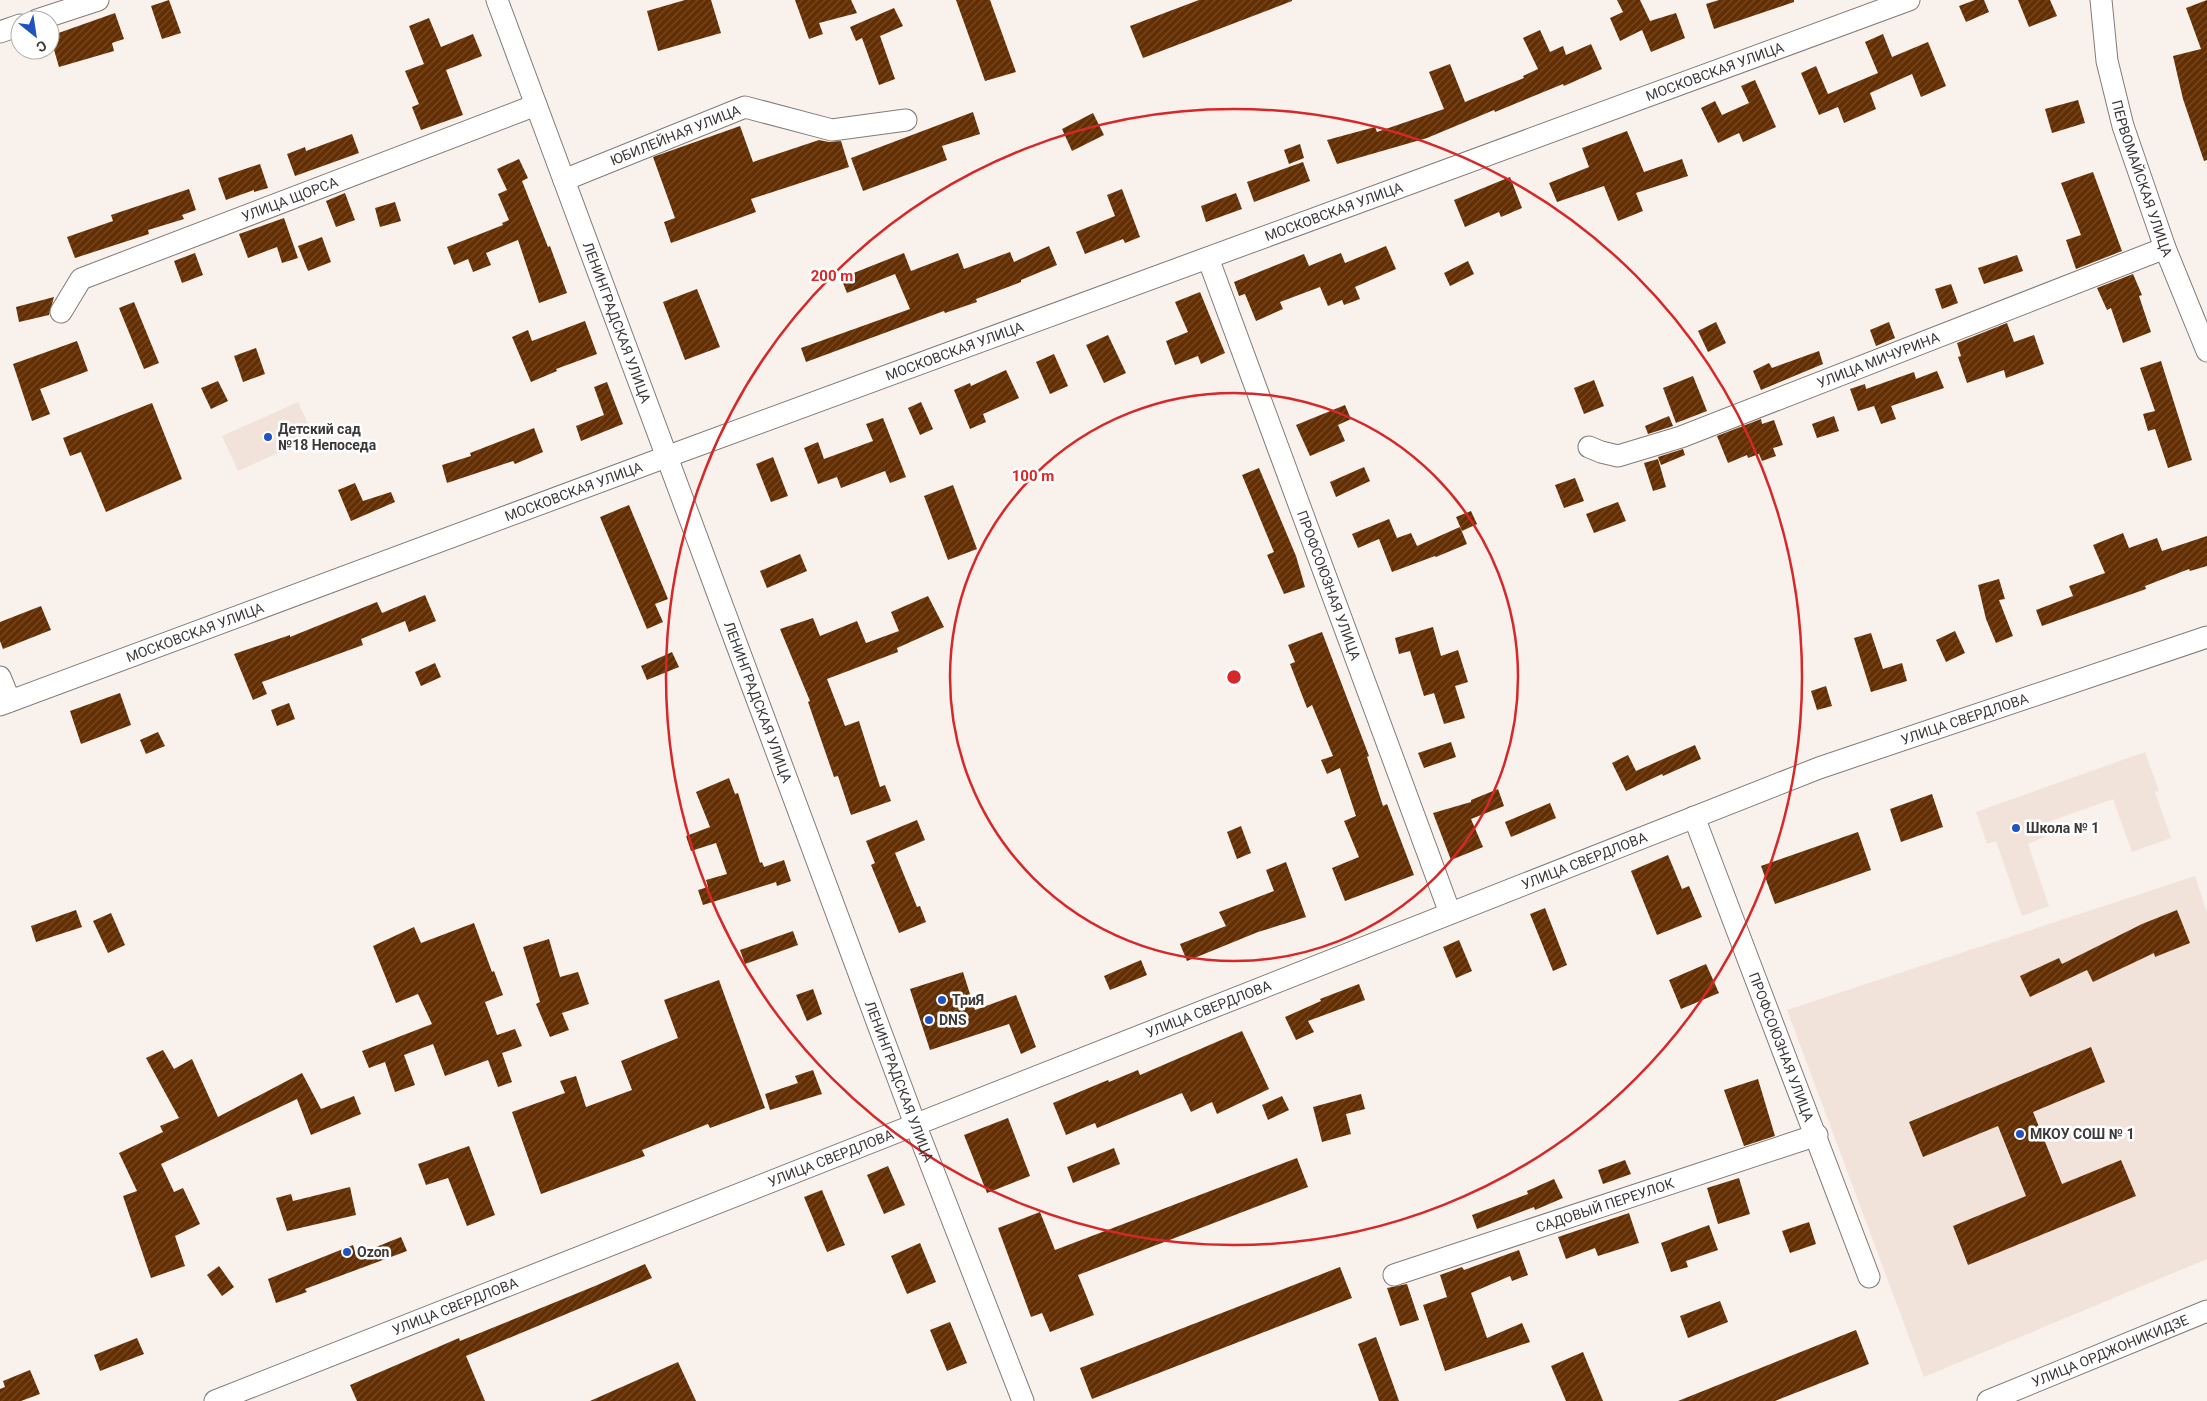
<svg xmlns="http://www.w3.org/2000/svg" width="2207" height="1401" viewBox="0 0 2207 1401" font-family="Roboto,sans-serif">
<defs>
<pattern id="building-hatch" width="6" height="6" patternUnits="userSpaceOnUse" patternTransform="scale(1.25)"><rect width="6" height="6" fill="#632e02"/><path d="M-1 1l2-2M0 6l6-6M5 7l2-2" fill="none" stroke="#774c29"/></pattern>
</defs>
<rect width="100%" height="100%" fill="#f9f1ec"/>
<g fill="#f2e3da">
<polygon points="298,402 314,437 238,471 222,436"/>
<polygon points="2145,752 2159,791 2155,792 2171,838 2132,852 2113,799 2048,822 2052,834 2028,844 2049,906 2022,916 1996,841 1987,844 1976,812"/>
<polygon points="2195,876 2207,913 2207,1259 1924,1377 1787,1010"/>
</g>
<g fill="url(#building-hatch)">
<polygon points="169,0 181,33 162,39 151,6"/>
<polygon points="685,0 711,0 721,33 658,51 647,11"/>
<polygon points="795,0 851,0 857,13 819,23 823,34 809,39"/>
<polygon points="956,0 990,0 1016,72 985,81"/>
<polygon points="1199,0 1292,0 1292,1 1143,58 1130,26"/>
<polygon points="1617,0 1640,0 1650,21 1676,13 1685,38 1651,52 1642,30 1620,41 1610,18 1623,12"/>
<polygon points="1719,0 1794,0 1794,2 1714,29 1706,4"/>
<polygon points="1975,0 1984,0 1989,12 1966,22 1959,6"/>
<polygon points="2018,0 2050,0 2057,16 2029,27"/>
<polygon points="2207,0 2207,160 2204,161 2183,99 2173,56 2201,49 2186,8"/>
<polygon points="894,8 903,26 880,36 895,79 879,85 862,38 856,41 850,27"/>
<polygon points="115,13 124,39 112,43 114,51 59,67 50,36"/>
<polygon points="429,18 441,47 473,34 482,56 446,70 463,115 421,130 412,107 419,104 405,71 424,64 409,26"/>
<polygon points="1540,30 1550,52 1563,46 1566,55 1591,44 1602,69 1564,86 1563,84 1495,112 1494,110 1427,138 1337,164 1327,140 1375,127 1377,132 1444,109 1429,72 1450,64 1465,102 1524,78 1523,76 1538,69 1523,38"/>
<polygon points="1883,34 1892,57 1928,42 1946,86 1921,97 1912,74 1870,93 1876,109 1844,123 1838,107 1819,115 1801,73 1816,66 1828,94 1878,73 1865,42"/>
<polygon points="1755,80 1776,127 1743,142 1739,133 1718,143 1701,108 1715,101 1722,115 1749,103 1741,86"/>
<polygon points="2078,100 2085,123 2052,133 2045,109"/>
<polygon points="973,112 980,134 942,146 947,160 863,191 851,158"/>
<polygon points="1093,113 1104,135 1072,151 1062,129"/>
<polygon points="740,126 753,162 819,140 829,142 841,141 849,167 751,199 756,212 671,243 664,222 675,218 653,157"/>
<polygon points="1627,131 1644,172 1682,159 1688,176 1636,193 1643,211 1618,221 1604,186 1557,202 1549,183 1589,167 1582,148"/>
<polygon points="352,134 359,153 295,176 287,154 305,147 306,151"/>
<polygon points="1300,144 1304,158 1289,164 1284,150"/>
<polygon points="519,159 528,178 522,181 548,247 550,246 567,293 539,303 518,240 486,253 491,265 473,272 468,259 454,265 447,247 503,225 502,223 509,220 498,194 507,190 497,169"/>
<polygon points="1303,162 1310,181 1254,202 1247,182"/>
<polygon points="260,164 268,188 254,192 254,190 226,200 218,178"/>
<polygon points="2093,172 2122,251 2076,269 2066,240 2081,235 2061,183"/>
<polygon points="1510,177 1522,208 1501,217 1499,212 1465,227 1454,200"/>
<polygon points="189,189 196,210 182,215 184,219 148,230 149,234 75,258 67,237 113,221 111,215"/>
<polygon points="1122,189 1140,237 1125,243 1123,239 1085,254 1076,232 1115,216 1107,195"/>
<polygon points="345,193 355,220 336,227 326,201"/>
<polygon points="1236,193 1242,209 1206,222 1201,206"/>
<polygon points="395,202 401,221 380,227 375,208"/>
<polygon points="284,218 298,258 282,263 277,247 248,258 239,234"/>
<polygon points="322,237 331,262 308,271 298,246"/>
<polygon points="1049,246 1057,265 1021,280 1021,282 976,299 977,302 945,313 944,311 806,362 801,348 910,309 895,274 847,293 841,278 904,253 911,271 958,253 964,269 1010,252 1014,262"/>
<polygon points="1386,246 1396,269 1355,287 1360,299 1344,305 1342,300 1328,306 1320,287 1280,302 1283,309 1256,321 1245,294 1239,296 1234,282 1304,254 1309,266 1341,253 1345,263"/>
<polygon points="195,253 203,275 182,283 174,261"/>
<polygon points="2017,255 2023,271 1984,284 1978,268"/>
<polygon points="1468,261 1474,274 1450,286 1444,273"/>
<polygon points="2133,274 2142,295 2139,296 2151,332 2123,343 2111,308 2107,310 2097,288"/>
<polygon points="1951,284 1958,303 1942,309 1935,289"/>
<polygon points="697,289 720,347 685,360 663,302"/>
<polygon points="1200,292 1225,353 1201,364 1198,356 1175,365 1166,341 1188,332 1175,302"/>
<polygon points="54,297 49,315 19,322 16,307"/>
<polygon points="134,302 159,363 144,369 119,308"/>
<polygon points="585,321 597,354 556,369 557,371 531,382 512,337 528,330 532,341"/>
<polygon points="1716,322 1726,343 1708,352 1698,331"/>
<polygon points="1889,322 1895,338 1876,346 1870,330"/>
<polygon points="2007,323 2014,342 2034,335 2044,364 2006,378 2004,370 1967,383 1958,357 1961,356 1957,343"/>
<polygon points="1108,335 1126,373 1104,383 1086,345"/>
<polygon points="77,341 88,371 40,389 50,414 32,421 13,364"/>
<polygon points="256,348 265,374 243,382 234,356"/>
<polygon points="1819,351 1823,364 1761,390 1753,371 1769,363 1772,368"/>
<polygon points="1054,354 1068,386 1050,394 1036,362"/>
<polygon points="2161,361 2192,460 2168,468 2155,429 2148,431 2143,414 2155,411 2140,368"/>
<polygon points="1006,370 1019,398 983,414 986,422 970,429 954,390 970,383 971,386"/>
<polygon points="1937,371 1944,388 1891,406 1896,419 1881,424 1874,406 1858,411 1850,389 1865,384 1866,389 1914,372 1916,379"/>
<polygon points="1693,376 1707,411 1676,423 1663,388"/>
<polygon points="1594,380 1604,406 1584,414 1574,388"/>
<polygon points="218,381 228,401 211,409 201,388"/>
<polygon points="607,382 623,424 581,441 576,426 604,415 594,387"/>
<polygon points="921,402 933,429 920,435 908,408"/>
<polygon points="152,403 182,479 106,512 81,452 70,456 63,438"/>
<polygon points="1345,405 1351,419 1338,425 1345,441 1310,456 1296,425"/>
<polygon points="1669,416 1673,426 1648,434 1645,426"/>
<polygon points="1834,416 1839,431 1817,438 1812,424"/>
<polygon points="883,418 906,477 890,483 885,471 841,488 837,477 818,484 804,448 818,442 824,459 873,441 866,424"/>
<polygon points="1761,419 1762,424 1774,420 1783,445 1773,448 1776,456 1762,461 1759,454 1748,458 1747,455 1728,463 1717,436"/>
<polygon points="534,428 543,452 515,464 513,461 447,483 442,465 471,456 470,453"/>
<polygon points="1683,449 1685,455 1661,465 1658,457"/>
<polygon points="773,457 788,496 771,502 756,464"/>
<polygon points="1658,459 1666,487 1653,491 1644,463"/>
<polygon points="1364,467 1370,481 1336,497 1330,482"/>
<polygon points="1259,468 1296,556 1305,587 1284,594 1267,555 1274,552 1242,475"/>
<polygon points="1575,478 1584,501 1564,508 1555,485"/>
<polygon points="355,483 363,501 391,492 395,502 351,521 338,490"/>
<polygon points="953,485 977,549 948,560 924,496"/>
<polygon points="1618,502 1626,521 1594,533 1586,514"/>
<polygon points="629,505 668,599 655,604 663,622 647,629 600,517"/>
<polygon points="1471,511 1477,524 1462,531 1456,517"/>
<polygon points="1389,519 1397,538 1411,533 1417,546 1460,527 1467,544 1436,557 1435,556 1392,572 1379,539 1358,548 1352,534"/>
<polygon points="2123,533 2129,548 2157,538 2162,551 2207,536 2207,566 2190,571 2189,569 2145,586 2146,589 2042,626 2036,610 2073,596 2069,586 2105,573 2093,545"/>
<polygon points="800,554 807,571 767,588 760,571"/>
<polygon points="1999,579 2005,599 1999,600 2013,636 1996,643 1986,619 1978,585"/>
<polygon points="425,595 436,621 409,632 405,621 361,639 363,645 262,682 267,694 253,700 234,654 290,635 290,637 377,602 382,613"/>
<polygon points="928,596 944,627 897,648 898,652 827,679 845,726 859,721 880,787 885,785 891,801 851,815 838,776 834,777 808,702 810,701 780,629 813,618 820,636 857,621 866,643 899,631 891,612"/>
<polygon points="41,606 51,630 3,649 0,641 0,622"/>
<polygon points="1433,627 1441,656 1458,650 1468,682 1455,686 1465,718 1444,724 1434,693 1424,696 1410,651 1399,654 1395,638"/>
<polygon points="1955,631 1965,653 1946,662 1936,640"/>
<polygon points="1322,632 1369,756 1367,757 1383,806 1387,804 1414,875 1345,901 1332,868 1359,857 1344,821 1356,816 1340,768 1327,774 1321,760 1333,756 1312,705 1307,708 1290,664 1295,662 1288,645"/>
<polygon points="1871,633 1883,669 1902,663 1907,681 1871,692 1854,638"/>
<polygon points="672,652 679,667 647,680 641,666"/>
<polygon points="435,663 441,677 421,686 415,672"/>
<polygon points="1826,686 1832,706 1817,710 1811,691"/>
<polygon points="120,693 131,725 81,744 70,711"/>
<polygon points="289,703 295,719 277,726 271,710"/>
<polygon points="158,732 165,746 146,754 140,740"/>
<polygon points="1451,742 1456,757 1424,768 1418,753"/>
<polygon points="1695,745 1701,759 1663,776 1662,774 1626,791 1612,763 1628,755 1636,771"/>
<polygon points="729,778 735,794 738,793 760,863 762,862 764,867 784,860 791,881 777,886 776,882 703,905 698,890 708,887 706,880 727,874 716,843 691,851 686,836 710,827 696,792"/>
<polygon points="1498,789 1504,806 1471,819 1483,847 1451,860 1433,813 1471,802 1471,800"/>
<polygon points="1932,794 1943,827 1901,842 1890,809"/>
<polygon points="1550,803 1556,818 1511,837 1505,822"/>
<polygon points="917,820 925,840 895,853 917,907 920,906 926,922 899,933 871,865 875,863 866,841"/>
<polygon points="1241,826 1251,853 1237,859 1227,832"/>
<polygon points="1858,832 1871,870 1775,904 1761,866"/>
<polygon points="1668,855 1682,889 1689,886 1702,917 1657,935 1631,871"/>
<polygon points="1286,862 1306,917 1258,932 1187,961 1180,944 1226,926 1219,912 1274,891 1266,870"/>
<polygon points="1545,908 1567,965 1553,971 1530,914"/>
<polygon points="76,910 82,927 36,942 31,926"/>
<polygon points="2177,910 2190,943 2155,957 2154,953 2093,982 2087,970 2030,997 2020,976 2059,958 2062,964 2142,924"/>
<polygon points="111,913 125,945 108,953 93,921"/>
<polygon points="474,923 492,972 494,971 503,995 485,1002 497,1035 515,1029 522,1046 502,1053 512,1082 498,1087 488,1060 445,1076 433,1044 404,1055 415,1085 395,1092 385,1062 369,1068 362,1051 432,1024 418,994 396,1003 373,946 414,927 421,943"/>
<polygon points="793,931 798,945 745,964 740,950"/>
<polygon points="549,939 560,977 578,972 589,1004 562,1013 569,1030 550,1037 536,1004 540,1002 523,947"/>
<polygon points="1459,940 1472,971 1456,978 1443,947"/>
<polygon points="1141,960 1147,975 1110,990 1104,976"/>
<polygon points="1706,964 1719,993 1681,1009 1669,980"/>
<polygon points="963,972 975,1010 1016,995 1036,1047 1021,1054 1009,1024 930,1050 910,989"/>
<polygon points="719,980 765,1108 710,1128 708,1124 642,1150 645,1156 541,1194 512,1112 565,1093 560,1081 576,1076 586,1107 632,1090 621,1061 678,1038 664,1000"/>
<polygon points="1359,984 1365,1000 1308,1021 1314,1032 1296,1040 1285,1017 1321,1001 1320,999"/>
<polygon points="813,989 822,1014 807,1021 796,995"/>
<polygon points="1242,1031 1269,1089 1217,1114 1212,1102 1191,1112 1182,1093 1097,1128 1095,1123 1066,1135 1053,1103 1108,1080 1109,1082 1138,1070 1140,1075"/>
<polygon points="2091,1047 2105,1082 2033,1112 2062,1184 2121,1160 2136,1196 1968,1265 1953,1226 2026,1196 1998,1126 1923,1157 1909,1122"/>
<polygon points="163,1050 174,1069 192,1059 218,1117 302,1073 321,1109 354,1096 361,1114 311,1135 297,1099 161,1164 174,1192 183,1188 200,1224 175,1236 185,1266 151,1278 123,1196 137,1191 119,1153 163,1132 160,1126 179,1118 146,1058"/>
<polygon points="813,1070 822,1094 770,1110 765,1094 798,1083 795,1076"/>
<polygon points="1758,1079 1775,1136 1744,1146 1724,1090"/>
<polygon points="1361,1094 1365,1109 1346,1114 1351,1134 1322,1142 1313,1107"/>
<polygon points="1282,1096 1289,1110 1268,1120 1262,1105"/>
<polygon points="1008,1118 1030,1176 987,1193 964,1135"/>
<polygon points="469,1146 495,1215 467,1226 448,1178 426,1185 418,1164"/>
<polygon points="1114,1148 1120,1164 1073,1183 1067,1167"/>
<polygon points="1297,1158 1308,1187 1078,1275 1094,1315 1050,1332 1042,1313 1031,1317 998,1228 1040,1212 1055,1250"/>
<polygon points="1625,1160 1631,1174 1603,1184 1598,1170"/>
<polygon points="888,1166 905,1205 884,1214 867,1175"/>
<polygon points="1739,1178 1750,1214 1718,1224 1707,1188"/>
<polygon points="1554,1179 1563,1198 1535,1210 1534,1207 1477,1229 1472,1215 1528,1194 1527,1191"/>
<polygon points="350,1187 356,1215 287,1231 276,1198 291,1194 293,1201"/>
<polygon points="822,1190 845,1245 827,1252 804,1197"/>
<polygon points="1629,1213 1639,1243 1598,1256 1595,1248 1566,1259 1558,1237"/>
<polygon points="1809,1222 1816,1244 1790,1253 1782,1231"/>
<polygon points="1709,1225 1718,1250 1686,1261 1688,1267 1671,1272 1661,1243"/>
<polygon points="401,1237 407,1251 305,1289 307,1292 276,1303 268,1279 353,1245 356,1255"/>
<polygon points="920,1243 936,1282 907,1294 891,1256"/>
<polygon points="1519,1250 1528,1275 1512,1281 1510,1276 1471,1293 1487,1338 1522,1323 1530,1342 1445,1371 1423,1305 1447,1297 1440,1275 1462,1267 1464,1270"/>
<polygon points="645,1264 652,1278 466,1356 485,1401 357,1401 350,1385 459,1338 460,1341 595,1286"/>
<polygon points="219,1266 234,1287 222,1296 207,1275"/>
<polygon points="1340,1267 1352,1298 1092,1399 1080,1368"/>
<polygon points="1407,1284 1419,1320 1400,1326 1387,1288"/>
<polygon points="1720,1301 1728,1322 1688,1338 1680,1316"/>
<polygon points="950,1322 967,1363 947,1371 930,1330"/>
<polygon points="1856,1330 1869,1364 1775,1401 1678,1401"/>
<polygon points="1376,1337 1399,1401 1379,1401 1358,1344"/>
<polygon points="137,1338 144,1354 100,1371 94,1355"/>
<polygon points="1583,1352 1603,1401 1566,1401 1551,1366"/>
<polygon points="678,1362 696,1401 590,1401"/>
<polygon points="30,1370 40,1394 21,1401 0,1401 0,1389 5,1387 3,1381"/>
</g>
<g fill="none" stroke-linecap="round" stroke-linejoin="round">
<g stroke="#837b77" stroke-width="23">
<g id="minor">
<path id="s1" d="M497 0 915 1124 1023 1401"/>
<path id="s2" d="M2101 0 2107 61 2123 126 2165 248 2207 351"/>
<polyline points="37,20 98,0"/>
<polyline points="0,32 20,25"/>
<path id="s3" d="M564 180 745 107 832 130 906 120"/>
<path id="s4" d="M1208 258 1450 913"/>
<path id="s5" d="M61 312 81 279 536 105"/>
<path id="s6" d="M1589 447 1601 452 1618 456 1681 437 2165 248"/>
<polyline points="0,677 10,701"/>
<path id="s7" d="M0 705 666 457 1909 0"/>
<path id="s8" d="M1694 817 1869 1277"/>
<path id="s9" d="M1394 1275 1817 1135"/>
<path id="s10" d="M215 1401 1819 768 2207 637"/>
<path id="s11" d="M1988 1401 2207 1311"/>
</g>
</g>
<use href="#minor" stroke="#fff" stroke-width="21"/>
</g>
<g fill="none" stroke="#d62828" stroke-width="2.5">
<circle cx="1234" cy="677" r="284"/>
<circle cx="1234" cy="677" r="568"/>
</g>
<g fill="#2053c0" stroke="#fff" stroke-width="2">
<circle cx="268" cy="437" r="5"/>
<circle cx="2016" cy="828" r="5"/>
<circle cx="942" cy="1000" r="5"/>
<circle cx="929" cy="1020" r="5"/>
<circle cx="2020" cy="1134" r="5"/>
<circle cx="347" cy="1252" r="5"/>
</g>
<g text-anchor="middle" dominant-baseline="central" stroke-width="5" stroke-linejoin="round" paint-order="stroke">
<g font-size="14" fill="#3d3938" stroke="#fff">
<text stroke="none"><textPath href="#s7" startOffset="1828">МОСКОВСКАЯ УЛИЦА</textPath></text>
<text stroke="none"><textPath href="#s3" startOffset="120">ЮБИЛЕЙНАЯ УЛИЦА</textPath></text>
<text stroke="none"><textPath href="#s2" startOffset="184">ПЕРВОМАЙСКАЯ УЛИЦА</textPath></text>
<text stroke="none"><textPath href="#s5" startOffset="262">УЛИЦА ЩОРСА</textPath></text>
<text stroke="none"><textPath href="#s7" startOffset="1422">МОСКОВСКАЯ УЛИЦА</textPath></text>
<text stroke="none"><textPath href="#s1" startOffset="344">ЛЕНИНГРАДСКАЯ УЛИЦА</textPath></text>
<text stroke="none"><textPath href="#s7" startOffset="1018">МОСКОВСКАЯ УЛИЦА</textPath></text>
<text stroke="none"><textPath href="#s6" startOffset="308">УЛИЦА МИЧУРИНА</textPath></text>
<text stroke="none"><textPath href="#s7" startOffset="612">МОСКОВСКАЯ УЛИЦА</textPath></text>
<text stroke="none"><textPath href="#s4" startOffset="349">ПРОФСОЮЗНАЯ УЛИЦА</textPath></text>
<text stroke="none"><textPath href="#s7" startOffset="208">МОСКОВСКАЯ УЛИЦА</textPath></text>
<text stroke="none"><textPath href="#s1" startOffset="749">ЛЕНИНГРАДСКАЯ УЛИЦА</textPath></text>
<text stroke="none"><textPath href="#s10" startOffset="1878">УЛИЦА СВЕРДЛОВА</textPath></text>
<text stroke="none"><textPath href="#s10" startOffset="1472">УЛИЦА СВЕРДЛОВА</textPath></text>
<text stroke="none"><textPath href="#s10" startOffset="1068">УЛИЦА СВЕРДЛОВА</textPath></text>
<text stroke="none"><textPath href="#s8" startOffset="246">ПРОФСОЮЗНАЯ УЛИЦА</textPath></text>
<text stroke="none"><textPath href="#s1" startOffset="1154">ЛЕНИНГРАДСКАЯ УЛИЦА</textPath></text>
<text stroke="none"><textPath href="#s10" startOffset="662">УЛИЦА СВЕРДЛОВА</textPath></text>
<text stroke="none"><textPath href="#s9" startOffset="222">САДОВЫЙ ПЕРЕУЛОК</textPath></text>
<text stroke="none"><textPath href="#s10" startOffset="258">УЛИЦА СВЕРДЛОВА</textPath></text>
<text stroke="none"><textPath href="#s11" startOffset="132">УЛИЦА ОРДЖОНИКИДЗЕ</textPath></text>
</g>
<g font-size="14" font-weight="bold" fill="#3d3938" stroke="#fff" text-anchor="start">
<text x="278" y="429">Детский сад<tspan x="278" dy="16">№18 Непоседа</tspan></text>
<text x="2026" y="828">Школа № 1</text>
<text x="952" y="1000">ТриЯ</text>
<text x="939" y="1020">DNS</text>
<text x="2030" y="1134">МКОУ СОШ № 1</text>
<text x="357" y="1252">Ozon</text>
</g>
</g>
<circle cx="1234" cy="677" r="8" fill="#d62828" stroke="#fff" stroke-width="2.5"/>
<g font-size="15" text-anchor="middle" font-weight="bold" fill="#d62828" stroke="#fff" stroke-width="5" stroke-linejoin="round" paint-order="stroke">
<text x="832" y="281">200 m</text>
<text x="1033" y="481">100 m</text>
</g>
<g transform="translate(35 35) rotate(150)"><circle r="24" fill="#ffffff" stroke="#b1b0af"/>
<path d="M0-4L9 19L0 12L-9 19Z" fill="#2053c0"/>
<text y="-8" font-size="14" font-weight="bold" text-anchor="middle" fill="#3d3938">С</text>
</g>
</svg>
